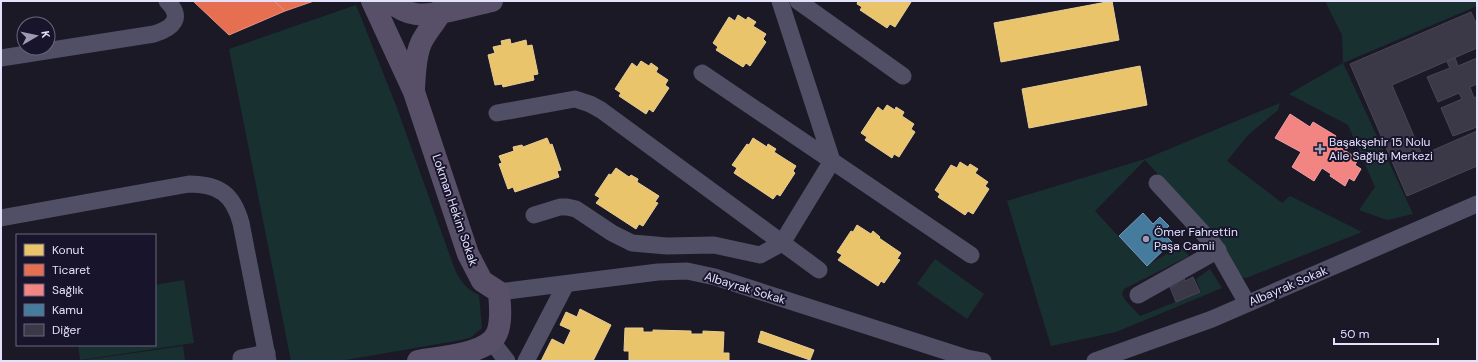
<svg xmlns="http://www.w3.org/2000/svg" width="1478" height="362" viewBox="0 0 1478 362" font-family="'DM Sans',sans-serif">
<rect width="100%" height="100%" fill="#1c1926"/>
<g fill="#193030">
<polygon points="1325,1 1477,1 1477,6 1343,63 1413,214 1387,220 1359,210 1375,187 1348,125 1289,94 1343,63 1342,35"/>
<path d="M356 5 397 108 455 270C461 282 466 289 479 295L482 328 470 338 461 340 340 361H291L229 49Z"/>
<polygon points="1280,103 1278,110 1248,135 1227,161 1282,203 1290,196 1362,232 1246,278 1241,277 1225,247 1145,160 1095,211 1146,266 1180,246 1189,256 1124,289 1122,294 1125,300 1140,316 1201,292 1196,279 1210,269 1222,288 1116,332 1051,346 1007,201 1145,159"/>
<polygon points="935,259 984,294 967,319 917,284"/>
<polygon points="184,280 194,343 80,360 78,345 155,345 155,285"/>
<polygon points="183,346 185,361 77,361"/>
</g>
<g fill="#e9c46a" stroke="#e7cd96">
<polygon points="858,1 909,1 911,2 895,27 890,24 887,28 860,10 862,7 857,4"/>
<polygon points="1112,1 1119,40 1001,62 994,23"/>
<polygon points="738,15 746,20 748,17 756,22 753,26 766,34 763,39 766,42 750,66 746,63 743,67 716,50 718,47 713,43 729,17 735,21"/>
<polygon points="510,39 511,44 526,40 527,46 532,45 538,74 533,75 534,80 503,87 502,84 495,85 488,55 495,53 493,47 502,45 501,41"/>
<polygon points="641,61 649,66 651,63 658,68 656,72 668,80 665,85 669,88 653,112 649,109 646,114 619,96 621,93 615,89 632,63 637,67"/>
<polygon points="1140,66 1147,105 1029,128 1022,89"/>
<polygon points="887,105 895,110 896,107 904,112 902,116 914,124 911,129 915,132 899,157 894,154 892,158 865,140 867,137 861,133 878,107 883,111"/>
<polygon points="547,138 550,145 552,144 561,170 557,171 559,177 515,192 513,187 508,189 499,164 502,163 499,156 514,151 513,147 522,145 523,147"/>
<polygon points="753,138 767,147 768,144 776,149 774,152 796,166 793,171 795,173 780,196 777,194 773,199 734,173 737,168 732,165 747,144 749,145"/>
<polygon points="960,162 968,167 970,164 978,169 975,173 988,182 985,186 989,189 973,214 968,211 965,215 938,197 940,194 935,190 951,165 957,168"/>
<polygon points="616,168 629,177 631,175 638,179 637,182 659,196 655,202 658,203 643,226 639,224 636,229 596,203 600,198 595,195 609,174 611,175"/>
<polygon points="857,225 871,234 873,231 880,237 879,238 901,253 897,259 900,260 884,283 881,281 878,286 838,260 842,255 837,252 851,231 853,232"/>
<polygon points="580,309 611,325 593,361 541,361 552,339 564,345 571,330 560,325 566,312 577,317"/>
<polygon points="625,328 643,328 643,332 653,332 653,330 691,331 691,334 703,334 703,331 724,332 723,353 729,353 729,361 629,361 629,351 624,351"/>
<polygon points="761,331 814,350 810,360 758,342"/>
</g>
<g fill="#e76f51" stroke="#e69184">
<polygon points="193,1 274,1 285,11 229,35"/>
<polygon points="274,1 314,1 285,11"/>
</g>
<polygon fill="#f28482" stroke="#eea0a7" points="1290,114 1310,127 1313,122 1336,136 1332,142 1358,159 1355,165 1361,169 1354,181 1349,178 1345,186 1330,176 1331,174 1322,168 1314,181 1292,167 1301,152 1275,138"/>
<polygon fill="#457b9d" stroke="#749aba" points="1143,213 1153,224 1160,217 1169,226 1162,232 1172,242 1147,266 1119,236"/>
<g fill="#3b3847" stroke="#494558">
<polygon points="1471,12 1477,25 1477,48 1392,85 1422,155 1477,131 1477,166 1407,196 1350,64"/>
<polygon points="1455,58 1458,66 1477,58 1477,84 1470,87 1474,98 1477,96 1477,127 1453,136 1441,108 1462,99 1459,93 1438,102 1427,77 1450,68 1447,62"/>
<polygon points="1193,277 1200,292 1176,302 1170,287 1177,284 1176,282 1184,278 1185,281"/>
</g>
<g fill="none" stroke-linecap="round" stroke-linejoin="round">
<g stroke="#504f65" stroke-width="17">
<polyline points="798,1 903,76"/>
<path d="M1 58 154 34C173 28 184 18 167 1"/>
<polyline points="702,73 971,255"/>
<polyline points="497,113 575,99 590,104 601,110 819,270"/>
<polyline points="1157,183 1214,245 1247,303"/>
<polyline points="534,215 560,207 567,207 576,209 612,233 632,243 667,246 714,245 760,255 782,243 832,161 780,1"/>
<path d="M1 218 189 184C219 184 233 194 241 223L268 361"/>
<polyline points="499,292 658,272 687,271 715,277 967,358 983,361"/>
<polyline points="1138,295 1218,250"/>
<polyline points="492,342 507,361"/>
<polyline points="241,361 241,358 267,353"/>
<polyline points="526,361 566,284"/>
<polyline points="1095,361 1212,319 1477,204"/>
</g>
<g stroke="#585069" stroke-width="22">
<path d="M372 1 414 92 468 254 482 281 499 292C500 305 502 321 497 333 488 355 438 357 418 361"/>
<path d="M389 1C396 7 406 13 416 14 435 17 473 5 492 1"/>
<path d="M414 89C415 73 415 57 421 43 428 28 441 18 444 2"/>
</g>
</g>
<g fill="#9d9bb1" stroke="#18142b" stroke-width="1.5">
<path d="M1318 143h4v4h4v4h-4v4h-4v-4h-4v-4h4z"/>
<circle cx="1146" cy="239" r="4"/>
</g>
<g text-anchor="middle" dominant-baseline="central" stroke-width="4" stroke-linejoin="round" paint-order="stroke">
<g font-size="12" fill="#e3e1fc" stroke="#18142b" text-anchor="start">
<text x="1329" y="142">Başakşehir 15 Nolu<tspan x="1329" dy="14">Aile Sağlığı Merkezi</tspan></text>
<text x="1154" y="232">Ömer Fahrettin<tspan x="1154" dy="14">Paşa Camii</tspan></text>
</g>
<g font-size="12" fill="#e3e1fc" stroke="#18142b">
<text transform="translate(455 210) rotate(71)">Lokman Hekim Sokak</text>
<text transform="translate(1288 286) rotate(-23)">Albayrak Sokak</text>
<text transform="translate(745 288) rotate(17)">Albayrak Sokak</text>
</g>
</g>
<rect width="1478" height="362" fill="none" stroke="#e3e1fc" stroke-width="4"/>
<rect x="16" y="234" width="140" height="112" fill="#18142b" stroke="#69667f"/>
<rect x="24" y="244" width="20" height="12" fill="#e9c46a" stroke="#69667f"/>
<text x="52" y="254" font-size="12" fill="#e3e1fc">Konut</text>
<rect x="24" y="264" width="20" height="12" fill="#e76f51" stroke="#69667f"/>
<text x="52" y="274" font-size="12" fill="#e3e1fc">Ticaret</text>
<rect x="24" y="284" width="20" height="12" fill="#f28482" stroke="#69667f"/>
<text x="52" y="294" font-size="12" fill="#e3e1fc">Sağlık</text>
<rect x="24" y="304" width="20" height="12" fill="#457b9d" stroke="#69667f"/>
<text x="52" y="314" font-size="12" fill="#e3e1fc">Kamu</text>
<rect x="24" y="324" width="20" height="12" fill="#3b3847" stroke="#69667f"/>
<text x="52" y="334" font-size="12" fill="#e3e1fc">Diğer</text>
<g transform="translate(36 36) rotate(81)"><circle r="19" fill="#18142b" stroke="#69667f"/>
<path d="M0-3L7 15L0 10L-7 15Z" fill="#9d9bb1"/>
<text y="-6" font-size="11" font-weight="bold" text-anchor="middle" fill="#e3e1fc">K</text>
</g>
<path d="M1334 338v6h104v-6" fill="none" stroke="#e3e1fc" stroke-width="2"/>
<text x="1340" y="338" font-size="12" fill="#e3e1fc" stroke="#18142b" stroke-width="3" paint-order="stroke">50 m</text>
</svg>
